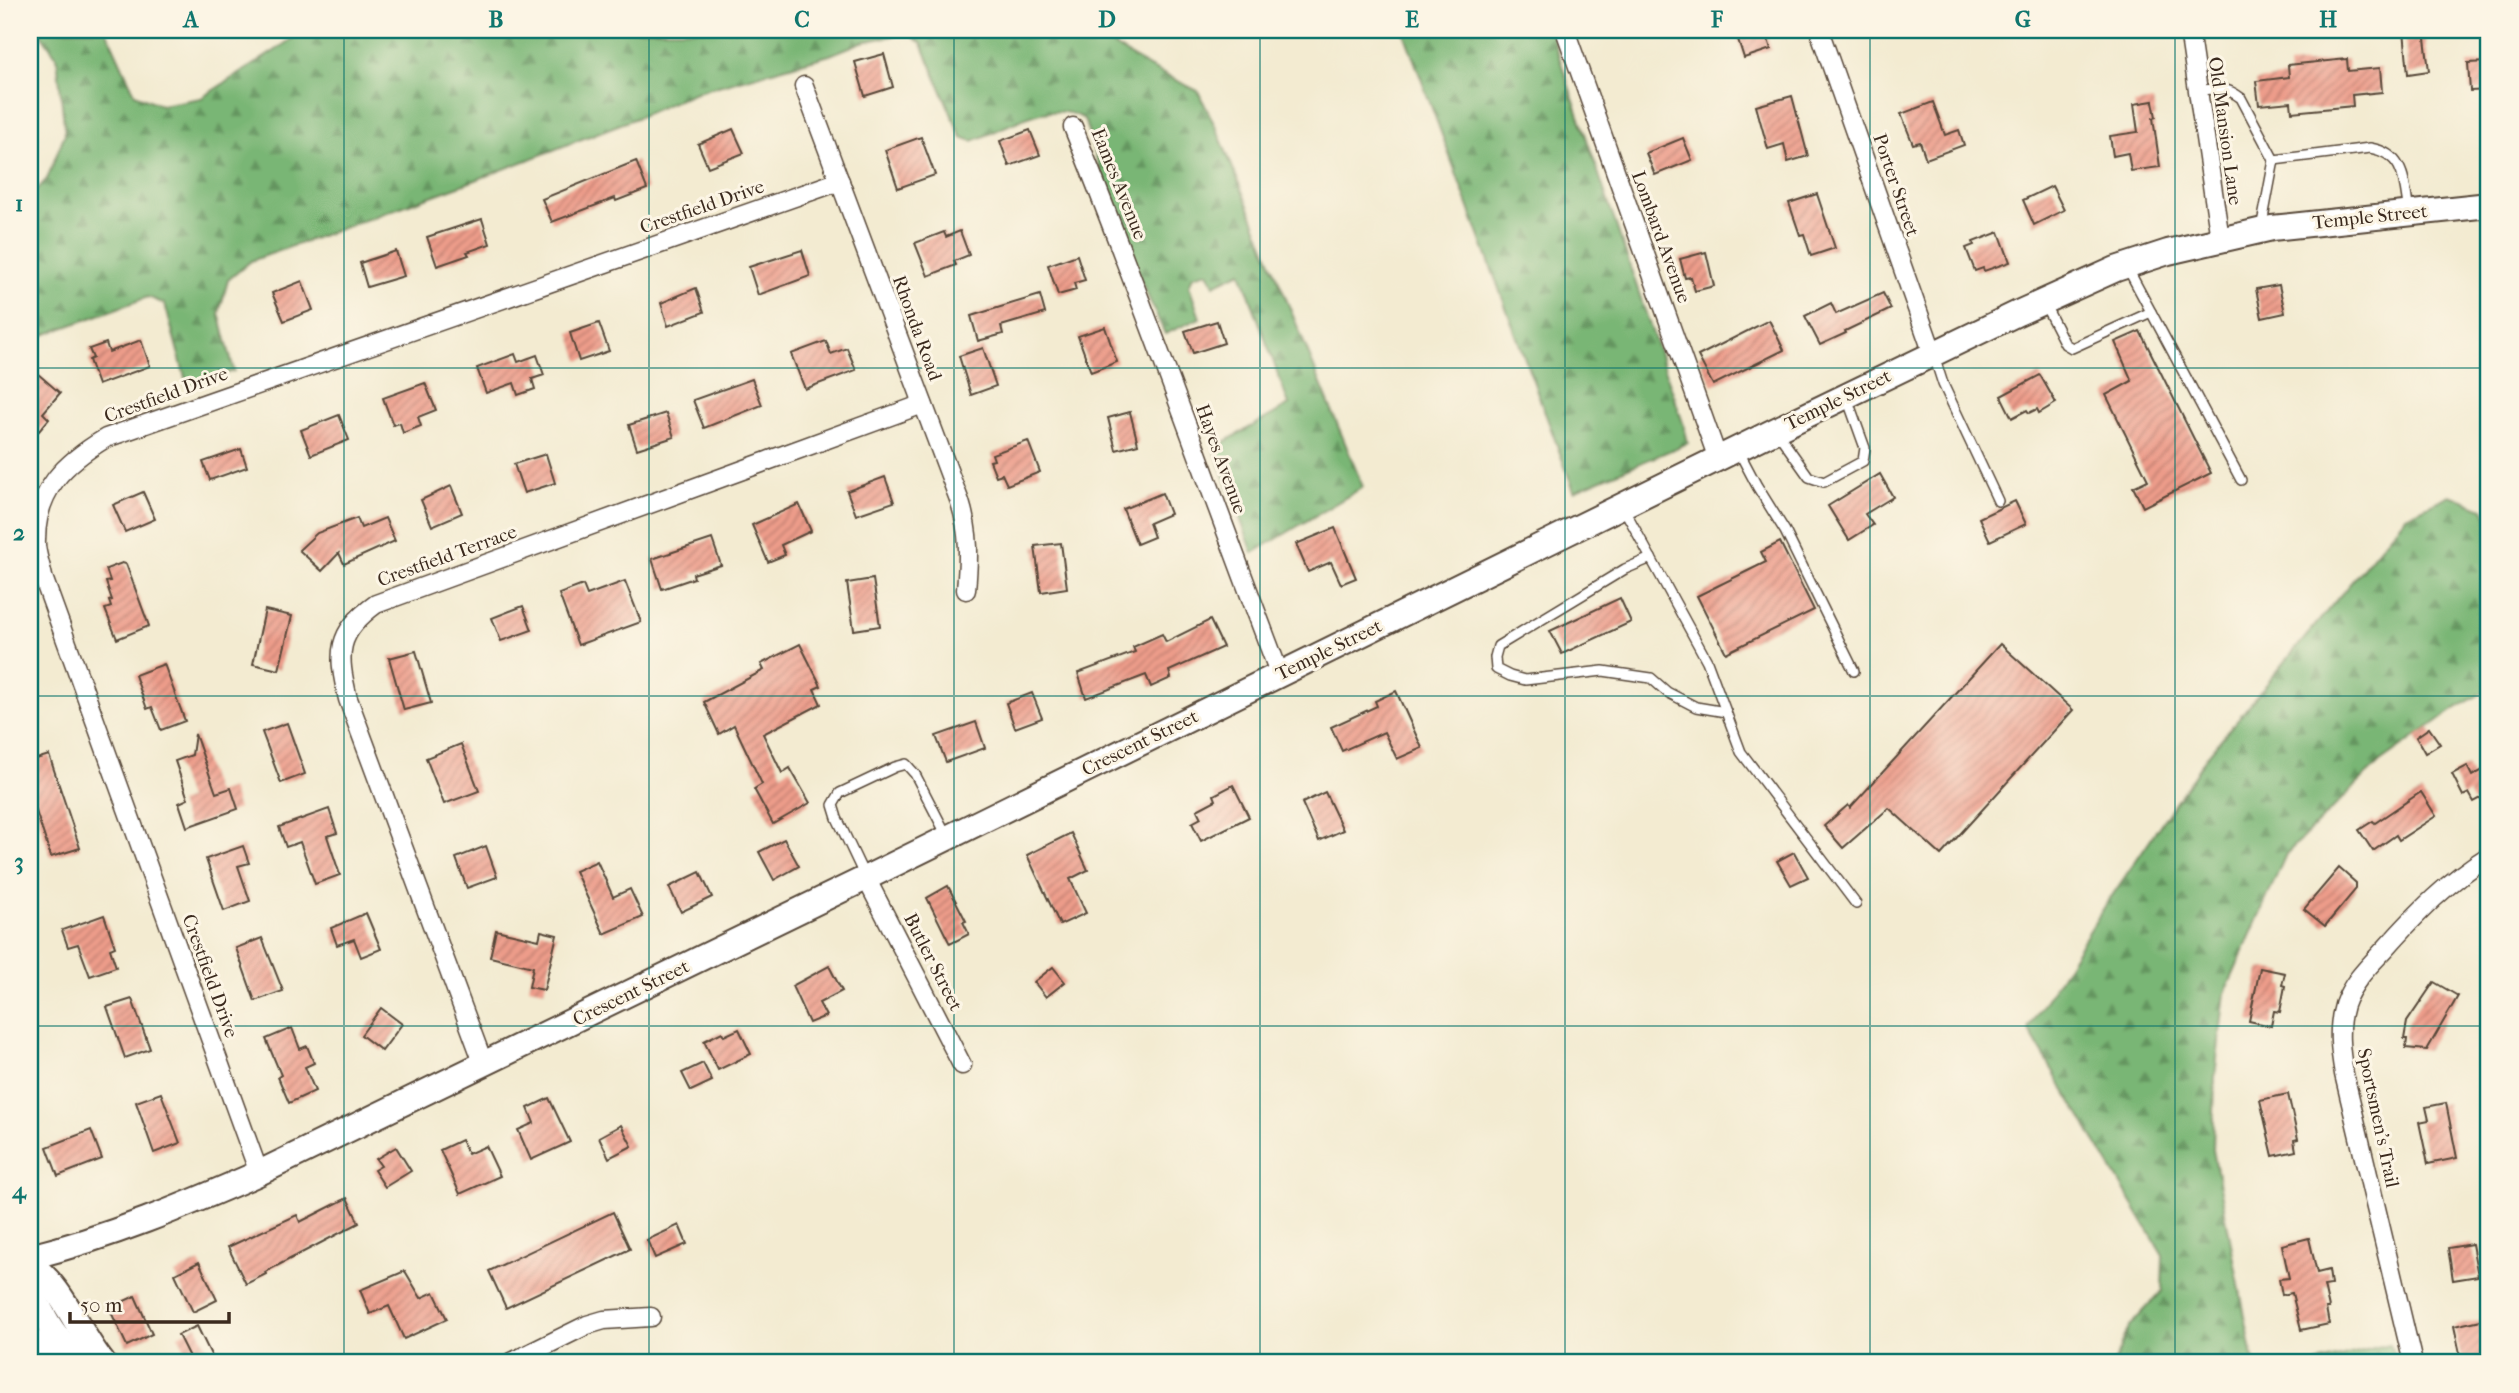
<svg xmlns="http://www.w3.org/2000/svg" width="2519" height="1393" viewBox="0 0 2519 1393" font-family="'IM FELL French Canon',serif">
<defs>
<pattern id="forest-firs" width="22" height="20" patternUnits="userSpaceOnUse" patternTransform="scale(1.75)"><rect width="22" height="20" fill="#79b675"/><path d="M5 1l3.5 6h-7zM16 11l3.5 6h-7z" fill="#64945f"/></pattern>
<pattern id="building-hatch" width="6" height="6" patternUnits="userSpaceOnUse" patternTransform="scale(1.75)"><rect width="6" height="6" fill="#ed9c8a"/><path d="M-1 1l2-2M0 6l6-6M5 7l2-2" fill="none" stroke="#c17f70"/></pattern>
</defs>
<rect width="100%" height="100%" fill="#fcf5e5"/>
<filter id="ink" filterUnits="userSpaceOnUse"><feTurbulence type="fractalNoise" baseFrequency=".0143" numOctaves="2"/><feDisplacementMap in="SourceGraphic" scale="14" xChannelSelector="R" yChannelSelector="G"/><feConvolveMatrix kernelMatrix="1 2 1 2 8 2 1 2 1" color-interpolation-filters="sRGB"/></filter>
<filter id="wash" filterUnits="userSpaceOnUse"><feTurbulence type="fractalNoise" baseFrequency=".00686" numOctaves="4" result="noise"/><feDisplacementMap in="SourceGraphic" scale="28" xChannelSelector="R" yChannelSelector="G"/><feGaussianBlur stdDeviation="1.57" result="paint"/><feColorMatrix in="noise" values="0 0 0 0 0 0 0 0 0 0 0 0 0 0 0 0 0 1.4 0 .05"/><feComposite in="paint" operator="in"/></filter>
<g filter="url(#wash)">
<rect width="100%" height="100%" fill="#f3ebd1"/>
<g fill="url(#forest-firs)" stroke="#5a704a" stroke-width="2">
<path d="M38 30H106L135 94 161 105 201 98 276 50 304 30H1087L1151 68 1198 91 1218 132 1363 487 1253 553 1214 448 1289 405 1241 272 1214 285 1208 272 1193 276 1189 286 1200 318 1165 334 1121 237 1084 119C1047 97 1007 129 972 141L961 137 922 44 908 33 862 42 830 55 693 93 636 118 473 181 251 261 228 280 219 313 234 371 187 385 165 304 148 297 30 340V197L47 179 65 133 57 57Z"/>
<polygon points="1403,30 1550,30 1684,426 1688,443 1574,491"/>
<polygon points="2450,495 2483,508 2489,523 2489,689 2455,709 2380,762 2286,854 2225,993 2215,1076 2213,1150 2254,1363 2114,1363 2129,1327 2162,1291 2163,1255 2028,1029 2105,906 2207,756 2406,516"/>
<polygon points="2389,1344 2397,1360 2387,1363 2317,1363"/>
</g>
<g id="blocks">
<g fill="url(#building-hatch)">
<polygon points="1735,30 1765,30 1771,49 1744,58"/>
<polygon points="2404,30 2424,30 2429,71 2408,74"/>
<polygon points="884,54 893,87 865,96 855,62"/>
<polygon points="2347,59 2348,71 2380,68 2382,92 2352,95 2353,106 2292,112 2291,102 2259,105 2256,81 2289,77 2288,65"/>
<polygon points="2489,62 2489,90 2470,91 2468,63"/>
<polygon points="1792,96 1808,156 1788,162 1784,144 1768,149 1756,106"/>
<polygon points="2153,101 2156,117 2153,118 2160,167 2131,171 2128,153 2113,156 2110,136 2138,132 2134,104"/>
<polygon points="1933,102 1945,135 1959,130 1964,145 1926,159 1920,142 1913,144 1901,114"/>
<polygon points="733,129 744,153 708,167 698,144"/>
<polygon points="1030,130 1040,155 1009,166 1000,141"/>
<polygon points="921,137 935,175 898,188 885,150"/>
<polygon points="1683,138 1692,160 1655,175 1646,153"/>
<polygon points="636,161 647,189 616,201 615,198 552,222 542,199"/>
<polygon points="2052,186 2064,210 2034,225 2023,200"/>
<polygon points="1817,194 1835,248 1811,256 1804,234 1800,235 1789,203"/>
<polygon points="482,219 490,244 467,252 469,255 437,266 427,237"/>
<polygon points="960,231 969,255 954,261 956,265 928,276 915,243 944,232 946,237"/>
<polygon points="1999,232 2010,262 1984,271 1983,268 1975,271 1966,248 1974,245 1973,242"/>
<polygon points="802,250 810,276 758,295 749,267"/>
<polygon points="396,251 404,276 367,287 360,263"/>
<polygon points="1706,252 1714,286 1695,291 1691,277 1685,278 1680,259"/>
<polygon points="1077,255 1085,280 1074,283 1076,290 1058,295 1048,265"/>
<polygon points="302,281 313,310 284,321 272,293"/>
<polygon points="2279,285 2285,313 2262,318 2256,289"/>
<polygon points="696,288 704,312 668,326 661,303"/>
<polygon points="1883,293 1891,309 1845,331 1846,333 1820,345 1805,316 1831,303 1836,314"/>
<polygon points="1040,295 1045,313 1001,326 1003,334 978,341 971,316"/>
<polygon points="1769,320 1784,350 1713,385 1698,356"/>
<polygon points="1217,321 1224,343 1193,353 1185,331"/>
<polygon points="599,323 609,351 579,361 570,333"/>
<polygon points="1105,327 1117,362 1091,372 1078,336"/>
<polygon points="2140,331 2211,473 2143,507 2133,487 2148,480 2106,395 2132,381 2115,342"/>
<polygon points="141,340 150,366 98,385 89,360 93,358 89,349 106,343 109,352"/>
<polygon points="826,341 831,354 847,348 856,370 805,389 791,354"/>
<polygon points="983,348 996,386 971,395 959,356"/>
<polygon points="515,354 518,362 537,355 544,375 532,379 535,389 518,395 514,383 486,393 477,368"/>
<polygon points="30,367 60,393 43,413 49,419 39,431 32,425 30,429"/>
<polygon points="2040,375 2056,403 2039,413 2037,409 2029,413 2027,410 2012,418 2001,396"/>
<polygon points="752,379 762,405 704,428 693,400"/>
<polygon points="425,383 436,410 418,417 421,426 403,433 400,423 393,425 383,398"/>
<polygon points="1130,412 1138,444 1116,450 1108,418"/>
<polygon points="666,413 674,437 637,449 629,425"/>
<polygon points="339,415 349,440 311,455 301,430"/>
<polygon points="1028,441 1040,472 1007,485 1002,474 996,476 990,461 994,460 992,454"/>
<polygon points="241,449 247,467 210,480 203,462"/>
<polygon points="546,454 555,483 524,493 514,464"/>
<polygon points="1880,474 1893,497 1865,514 1873,525 1849,540 1828,506"/>
<polygon points="885,477 894,502 856,515 847,491"/>
<polygon points="451,486 462,513 432,526 421,500"/>
<polygon points="143,492 155,519 125,532 113,505"/>
<polygon points="1162,493 1170,514 1149,523 1154,537 1137,544 1123,509"/>
<polygon points="2015,501 2026,524 1990,541 1979,518"/>
<polygon points="799,504 811,531 781,545 785,555 768,562 752,525"/>
<polygon points="357,518 361,528 385,518 395,541 344,564 339,553 322,571 299,550 317,533"/>
<polygon points="1335,528 1356,578 1341,584 1331,562 1308,572 1296,544"/>
<polygon points="712,539 721,565 693,574 694,578 662,589 652,559"/>
<polygon points="1780,542 1814,610 1726,653 1697,596 1766,562 1761,552"/>
<polygon points="1061,543 1067,588 1041,592 1035,546"/>
<polygon points="122,563 126,564 149,626 117,639 105,609 111,607 109,601 112,600 106,582 110,581 106,569"/>
<polygon points="873,579 880,626 854,630 847,583"/>
<polygon points="625,581 641,622 578,645 559,594 583,585 587,595"/>
<polygon points="1620,598 1631,622 1562,654 1550,631"/>
<polygon points="523,606 532,630 501,641 492,618"/>
<polygon points="265,610 292,616 279,670 253,664"/>
<polygon points="1210,620 1223,647 1169,671 1171,678 1151,687 1146,675 1086,698 1078,673 1135,652 1133,647 1162,634 1166,642"/>
<polygon points="800,644 821,686 814,689 821,704 763,734 782,773 790,768 810,803 773,824 754,789 762,784 734,725 719,734 704,702 764,670 761,664"/>
<polygon points="2000,644 2073,710 1941,855 1889,808 1843,848 1824,826 1848,805 1850,808"/>
<polygon points="416,651 431,703 404,710 389,658"/>
<polygon points="164,664 185,721 161,730 152,707 147,709 135,675"/>
<polygon points="1396,691 1422,748 1397,759 1384,732 1342,751 1331,727 1377,706 1375,701"/>
<polygon points="1032,693 1042,718 1015,728 1006,703"/>
<polygon points="976,722 985,748 946,762 936,736"/>
<polygon points="287,723 305,774 281,783 262,732"/>
<polygon points="2429,728 2440,744 2425,753 2416,737"/>
<polygon points="195,734 216,793 231,788 238,809 187,827 179,803 188,799 175,761 192,755"/>
<polygon points="461,744 479,791 444,804 426,758"/>
<polygon points="49,755 80,848 51,857 33,802 30,803 30,761"/>
<polygon points="2467,766 2472,776 2489,767 2489,794 2474,802 2469,793 2463,796 2452,774"/>
<polygon points="1233,785 1249,817 1201,841 1192,823 1201,818 1197,810 1216,800 1214,795"/>
<polygon points="1325,792 1343,830 1319,841 1302,803"/>
<polygon points="2421,792 2436,816 2399,840 2396,835 2373,851 2359,830 2373,821 2375,823"/>
<polygon points="329,809 337,833 327,836 340,875 315,884 300,842 286,847 279,827"/>
<polygon points="1071,833 1088,870 1070,879 1086,913 1060,925 1027,855"/>
<polygon points="784,839 799,866 774,880 759,852"/>
<polygon points="243,846 249,863 238,866 250,901 224,911 206,859"/>
<polygon points="486,846 497,877 467,888 456,858"/>
<polygon points="1794,852 1808,877 1791,885 1777,861"/>
<polygon points="597,861 613,897 630,889 643,917 604,934 575,871"/>
<polygon points="2339,868 2356,883 2356,889 2325,926 2304,909"/>
<polygon points="700,872 712,897 681,912 669,887"/>
<polygon points="948,886 966,921 963,922 969,934 950,944 927,898"/>
<polygon points="366,913 381,949 361,957 354,939 337,945 331,928"/>
<polygon points="104,915 115,947 110,949 116,967 90,976 78,944 68,947 62,930"/>
<polygon points="496,930 539,940 541,931 557,935 544,990 529,987 533,967 490,957"/>
<polygon points="262,938 283,991 255,1001 236,948"/>
<polygon points="829,966 842,991 819,1003 826,1016 809,1023 792,986"/>
<polygon points="1053,967 1065,982 1046,997 1034,982"/>
<polygon points="2260,968 2285,973 2282,985 2285,986 2280,1012 2274,1011 2271,1026 2249,1021"/>
<polygon points="2434,982 2458,996 2427,1050 2406,1048 2407,1039 2404,1039 2407,1022"/>
<polygon points="132,999 150,1049 125,1058 107,1007"/>
<polygon points="381,1008 402,1024 382,1051 361,1035"/>
<polygon points="292,1028 300,1049 307,1046 314,1063 305,1067 315,1091 289,1103 278,1077 281,1075 266,1039"/>
<polygon points="739,1029 751,1054 718,1070 704,1041 722,1032 724,1036"/>
<polygon points="703,1063 712,1081 691,1091 682,1073"/>
<polygon points="161,1093 180,1143 154,1153 136,1102"/>
<polygon points="2288,1094 2298,1139 2294,1140 2296,1151 2273,1156 2260,1100"/>
<polygon points="549,1098 570,1142 531,1160 518,1130 534,1123 528,1108"/>
<polygon points="2446,1103 2457,1158 2428,1164 2419,1122 2429,1120 2426,1107"/>
<polygon points="621,1125 632,1146 609,1158 599,1137"/>
<polygon points="91,1130 102,1159 58,1176 47,1147"/>
<polygon points="461,1140 468,1154 486,1146 500,1176 460,1194 440,1150"/>
<polygon points="396,1147 411,1171 385,1187 374,1170 381,1166 376,1159"/>
<polygon points="347,1198 359,1223 265,1272 266,1274 246,1284 228,1247 297,1215 300,1222"/>
<polygon points="613,1212 630,1249 506,1308 489,1271"/>
<polygon points="679,1225 687,1244 655,1258 647,1240"/>
<polygon points="2309,1238 2317,1273 2329,1270 2331,1285 2324,1286 2329,1308 2326,1308 2329,1324 2301,1330 2292,1293 2282,1295 2279,1279 2289,1278 2282,1245"/>
<polygon points="2472,1244 2478,1276 2453,1280 2448,1248"/>
<polygon points="199,1262 217,1300 193,1312 175,1274"/>
<polygon points="405,1271 421,1298 434,1292 447,1319 404,1339 389,1306 370,1314 360,1290"/>
<polygon points="135,1296 152,1334 127,1346 109,1308"/>
<polygon points="2481,1320 2484,1335 2487,1334 2489,1363 2462,1363 2454,1326"/>
<polygon points="197,1326 215,1363 192,1363 178,1335"/>
</g>
</g>
</g>
<g filter="url(#ink)">
<use href="#blocks" fill-opacity="0" stroke="#574739" stroke-width="2"/>
<g fill="none" stroke-linecap="round" stroke-linejoin="round">
<g stroke="#574739" stroke-width="12">
<g id="lane">
<path d="M2198 91C2216 88 2226 86 2241 98L2274 160"/>
<path d="M2261 229 2274 160 2370 148C2406 154 2404 183 2409 213"/>
<polyline points="2127,267 2241,480"/>
<polyline points="2044,303 2065,344 2072,348 2151,312"/>
<polyline points="1934,356 1943,384 1998,501"/>
<polyline points="1777,432 1809,477 1824,482 1863,461 1865,448 1847,398"/>
<polyline points="1738,450 1757,486 1785,531 1854,671"/>
<polyline points="1623,507 1707,661 1741,752 1856,904"/>
<polyline points="1651,558 1625,569 1498,646 1495,657 1496,669 1510,676 1525,680 1603,671 1651,678 1667,692 1696,707 1726,712"/>
<polyline points="865,877 837,818 833,805 840,793 895,767 906,764 915,774 947,836"/>
</g>
</g>
<g stroke="#574739" stroke-width="21">
<g id="street">
<polyline points="1565,30 1718,459"/>
<polyline points="1819,30 1933,354"/>
<polyline points="2189,30 2220,239"/>
<path d="M804 86 960 502C970 534 969 557 966 590"/>
<path d="M1073 127C1146 308 1210 492 1280 675"/>
<polyline points="866,878 962,1065"/>
<path d="M484 1065 348 699C337 653 336 633 376 604L923 404"/>
<path d="M259 1173 43 577C41 565 35 552 36 540 36 489 66 462 106 438L840 181"/>
<polyline points="510,1363 587,1325 604,1320 651,1317"/>
<path d="M2413 1363 2344 1074C2340 1051 2337 1028 2344 1005 2352 982 2369 966 2385 949 2417 913 2448 881 2489 856"/>
</g>
</g>
<g stroke="#574739" stroke-width="28">
<g id="secondary">
<path d="M30 1257C110 1237 184 1206 259 1173L866 878 1776 430 2018 313 2116 269 2168 252 2272 228 2489 205"/>
<path d="M30 1264C63 1287 78 1332 103 1363"/>
<path d="M30 1289C43 1316 58 1346 84 1363"/>
<polyline points="30,1340 62,1363"/>
</g>
</g>
<use href="#lane" stroke="#fff" stroke-width="9"/>
<use href="#street" stroke="#fff" stroke-width="18"/>
<use href="#secondary" stroke="#fff" stroke-width="24"/>
</g>
</g>
<path fill="none" stroke="#0f766e" stroke-width="2" stroke-opacity="0.55" d="M344 30V1363M649 30V1363M954 30V1363M1260 30V1363M1565 30V1363M1870 30V1363M2175 30V1363M30 368H2489M30 696H2489M30 1026H2489"/>
<g text-anchor="middle" dominant-baseline="central" stroke-width="6" stroke-linejoin="round" paint-order="stroke">
<g font-size="19" fill="#3b2a1e" stroke="#fcf5e5">
<text transform="translate(2225 131) rotate(82)">Old Mansion Lane</text>
<text transform="translate(1119 184) rotate(68)">Eames Avenue</text>
<text transform="translate(1896 185) rotate(71)">Porter Street</text>
<text transform="translate(702 207) rotate(-19)">Crestfield Drive</text>
<text transform="translate(2370 217) rotate(-6)">Temple Street</text>
<text transform="translate(1661 237) rotate(70)">Lombard Avenue</text>
<text transform="translate(917 328) rotate(70)">Rhonda Road</text>
<text transform="translate(166 395) rotate(-20)">Crestfield Drive</text>
<text transform="translate(1838 400) rotate(-26)">Temple Street</text>
<text transform="translate(1221 459) rotate(70)">Hayes Avenue</text>
<text transform="translate(447 556) rotate(-20)">Crestfield Terrace</text>
<text transform="translate(1329 650) rotate(-26)">Temple Street</text>
<text transform="translate(1140 743) rotate(-26)">Crescent Street</text>
<text transform="translate(933 962) rotate(63)">Butler Street</text>
<text transform="translate(210 976) rotate(70)">Crestfield Drive</text>
<text transform="translate(631 993) rotate(-26)">Crescent Street</text>
<text transform="translate(2378 1118) rotate(78)">Sportsmen's Trail</text>
</g>
</g>
<rect width="2519" height="1393" fill="none" stroke="#fcf5e5" stroke-width="77"/>
<path d="M70 1312v10h159v-10" fill="none" stroke="#3b2a1e" stroke-width="3.5"/>
<text x="80" y="1312" font-size="21" fill="#3b2a1e" stroke="#fcf5e5" stroke-width="5" paint-order="stroke">50 m</text>
<rect x="38" y="38" width="2442" height="1316" fill="none" stroke="#0f766e" stroke-width="2.5"/>
<g font-size="23" text-anchor="middle" font-weight="bold" fill="#0f766e">
<text x="191" y="27">A</text>
<text x="496" y="27">B</text>
<text x="802" y="27">C</text>
<text x="1107" y="27">D</text>
<text x="1412" y="27">E</text>
<text x="1717" y="27">F</text>
<text x="2023" y="27">G</text>
<text x="2328" y="27">H</text>
<text x="19" y="211">1</text>
<text x="19" y="540">2</text>
<text x="19" y="869">3</text>
<text x="19" y="1198">4</text>
</g>
</svg>
